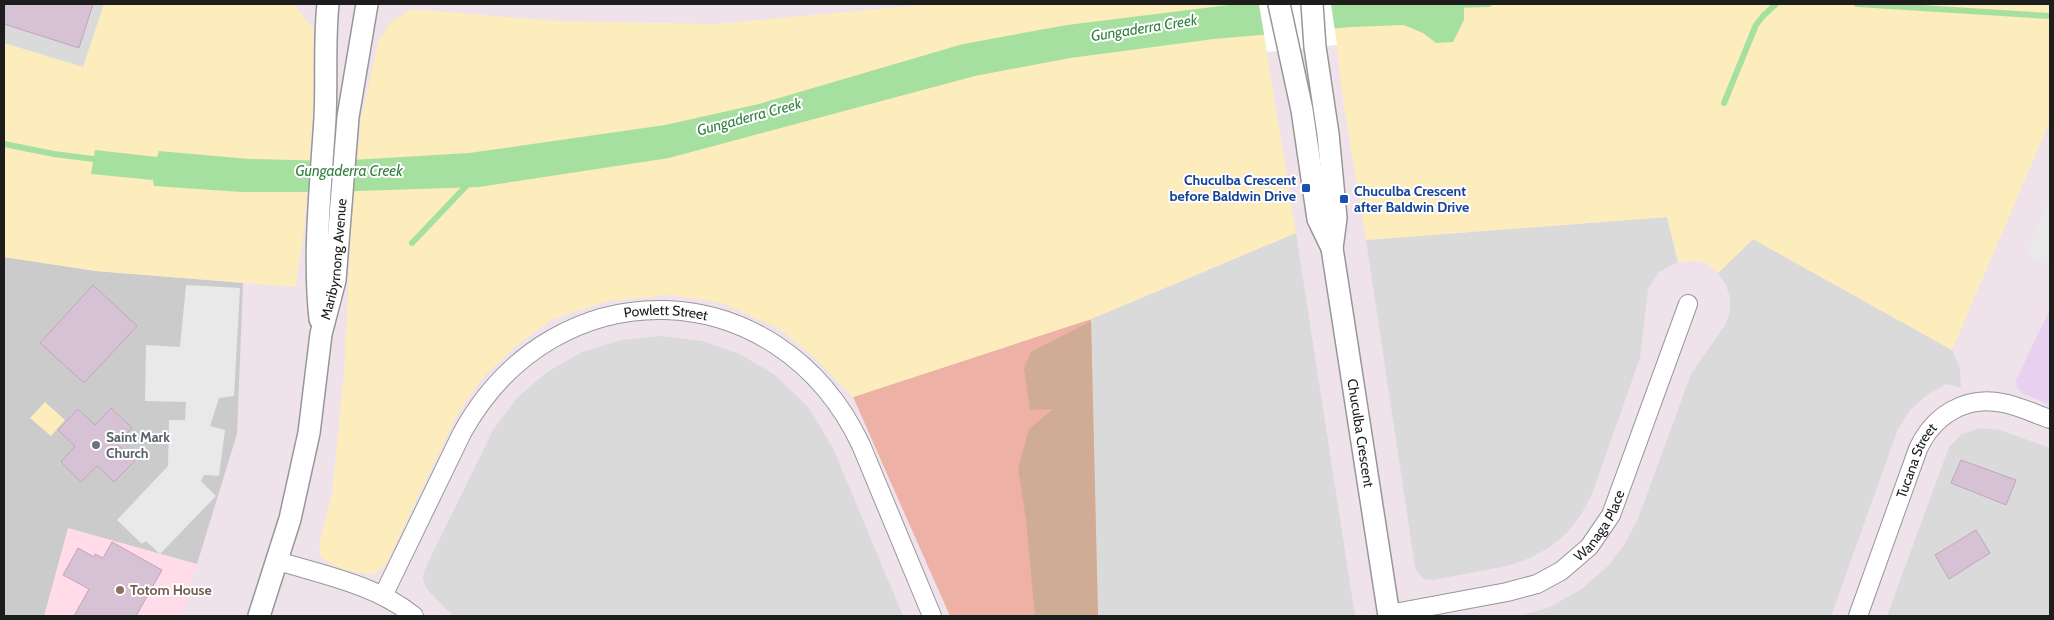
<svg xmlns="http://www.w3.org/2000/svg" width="2054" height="620" viewBox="0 0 2054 620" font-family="Cabin,sans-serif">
<rect width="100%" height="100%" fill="#efe2eb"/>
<g fill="#dbdadb">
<polygon points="4,4 104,4 83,68 4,43"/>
<polygon points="1667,217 1678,262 1659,272 1648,289 1640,358 1592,494 1582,513 1568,532 1550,547 1530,558 1507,566 1433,580 1424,579 1418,573 1415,567 1366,240"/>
<polygon points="1296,233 1355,616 1098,616 1091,319"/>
<polygon points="1753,239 1952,350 1960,368 1961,388 1946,384 1926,396 1910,410 1898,429 1831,616 1521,616 1550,607 1580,590 1608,566 1624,545 1638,519 1691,374 1725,325 1730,312 1730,298 1726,285 1718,273"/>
<polygon points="661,336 702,341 740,354 775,375 809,408 833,448 903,616 453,616 426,588 423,578 424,571 493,430 517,398 547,372 582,352 621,340"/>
<polygon points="1980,428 2000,430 2050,448 2050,616 1887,616 1949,447 1962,434"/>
</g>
<polygon fill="#e8d0f1" points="2050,309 2050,405 2022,393 2017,388 2016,380"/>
<polygon fill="#ffdce7" points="68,528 197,564 182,616 44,616"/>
<polygon fill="#cbcbcb" points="4,257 96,271 243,283 237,434 197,564 68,528 44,616 4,616"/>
<polygon fill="#edb2a5" points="1091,319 1098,616 950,616 853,397"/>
<polygon fill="#d1ac94" points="1091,321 1098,616 1035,616 1026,520 1018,468 1029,429 1053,409 1030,410 1024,368 1031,352"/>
<g fill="#fdedbc">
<polygon points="104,4 293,4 313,28 313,114 304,230 296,287 96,271 4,257 4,43 83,67"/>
<path d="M931 4H1259L1296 233 1091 319 853 397 811 354 778 328 722 303 670 295 608 301 553 319 518 344 483 377 457 415 386 564 374 574C355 573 336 569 321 557L319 545 332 494 344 374 351 233 361 118 379 40 391 22 411 9 555 21 715 24Z"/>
<path d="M1331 4H2050V121L1952 350 1753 239 1718 273C1703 258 1698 261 1678 262L1667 217 1366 240 1345 113Z"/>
<polygon points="45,402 65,420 51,436 30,418"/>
</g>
<g fill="#e9e9e9">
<polygon points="2050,195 2050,265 2026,255"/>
<polygon points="186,285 240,288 234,396 219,398 210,426 225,430 219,476 204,475 201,481 216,496 160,554 146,541 142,544 117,520 168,466 169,420 185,420 186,402 145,401 146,345 180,347"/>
</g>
<polygon fill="#a6e0a0" points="1237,4 1464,4 1464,20 1453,42 1436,43 1423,33 1404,25 1351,27 1214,39 1070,58 975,76 669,158 479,187 329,192 241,192 154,186 153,180 91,174 95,150 157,157 159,151 249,159 334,161 469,153 665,125 759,104 963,44 1067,25"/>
<polygon fill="#fff" points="1259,4 1331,4 1337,45 1267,52"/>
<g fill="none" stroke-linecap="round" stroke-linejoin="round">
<g stroke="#a6e0a0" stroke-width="6">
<polyline points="1857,4 2050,16"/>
<polyline points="1457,5 1489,4"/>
<polyline points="1724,103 1756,25 1763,16 1776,4"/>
<polyline points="4,144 54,154 101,160"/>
<polyline points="412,243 469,183"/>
</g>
</g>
<g fill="#d6c2d4" stroke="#c2a4be">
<polygon points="4,4 93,4 79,48 4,24"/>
<polygon points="93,285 137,326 84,383 40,343"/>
<polygon points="111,408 132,428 117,444 135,461 114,482 97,466 81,482 61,462 75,446 58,430 78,409 95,425"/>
<polygon points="1961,460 2016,480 2006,505 1951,483"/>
<polygon points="1976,530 1990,553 1949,579 1935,555"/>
<polygon points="112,542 162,570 136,616 74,616 89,589 63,575 78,548 94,557 95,554 103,558"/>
</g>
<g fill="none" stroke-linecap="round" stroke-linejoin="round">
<g stroke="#979797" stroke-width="20">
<g id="minor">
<path d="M278 561C324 575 376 585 414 616"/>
<path id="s1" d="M383 596 462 433C555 264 778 270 861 445L932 616"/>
<path id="s2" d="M1389 614 1507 592 1537 584 1561 571 1589 547 1611 515 1688 304"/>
<path id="s3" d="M1858 616 1918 449C1933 416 1965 395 2003 403 2019 406 2035 414 2050 419"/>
</g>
</g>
<g stroke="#979797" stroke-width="24">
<g id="tertiary">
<path id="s4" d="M1279 4 1302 110 1318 219 1332 248 1389 616"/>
<polyline points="1312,4 1315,47 1328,134 1336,218 1332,248"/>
<path d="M320 319C313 252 321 185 325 118 327 80 324 42 328 4"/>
<path id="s5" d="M259 616 290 519 309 433 321 334 335 280 348 117 367 4"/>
</g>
</g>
<use href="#minor" stroke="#fff" stroke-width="18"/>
<use href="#tertiary" stroke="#fff" stroke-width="21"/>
</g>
<g fill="#1a4fb4" stroke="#fff" stroke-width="2">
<rect x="1301" y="183" width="10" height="10" rx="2.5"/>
<rect x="1339" y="194" width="10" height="10" rx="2.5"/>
</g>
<circle fill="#6b7280" stroke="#fff" stroke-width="2" cx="96" cy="445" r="5"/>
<circle fill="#8d6e63" stroke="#fff" stroke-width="2" cx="120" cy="590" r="5"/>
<g text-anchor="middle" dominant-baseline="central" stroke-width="4" stroke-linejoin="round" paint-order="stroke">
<g font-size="14" font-weight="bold" fill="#164399" stroke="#fff" text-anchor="end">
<text x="1296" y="180">Chuculba Crescent<tspan x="1296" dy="16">before Baldwin Drive</tspan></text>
<text x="1354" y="191" text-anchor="start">Chuculba Crescent<tspan x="1354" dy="16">after Baldwin Drive</tspan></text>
</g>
<g font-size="14" fill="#1d1d1d" stroke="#fff">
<text stroke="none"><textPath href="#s5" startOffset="366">Maribyrnong Avenue</textPath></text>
<text stroke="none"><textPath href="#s1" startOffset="432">Powlett Street</textPath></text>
<text stroke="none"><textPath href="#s4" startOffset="438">Chuculba Crescent</textPath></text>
<text stroke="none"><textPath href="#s3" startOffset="166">Tucana Street</textPath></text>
<text stroke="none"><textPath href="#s2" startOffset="239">Wanaga Place</textPath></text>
</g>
<g font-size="14" font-weight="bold" fill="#5b616d" stroke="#fff" text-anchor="start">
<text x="106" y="437">Saint Mark<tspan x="106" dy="16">Church</tspan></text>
</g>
<g font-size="14" font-weight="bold" fill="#785e54" stroke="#fff" text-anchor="start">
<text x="130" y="590">Totom House</text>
</g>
<g font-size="15" font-style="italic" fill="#358243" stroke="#fff">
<text transform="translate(1144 28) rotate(-9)">Gungaderra Creek</text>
<text transform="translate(749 117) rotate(-15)">Gungaderra Creek</text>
<text x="349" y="171">Gungaderra Creek</text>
</g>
</g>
<rect width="2054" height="620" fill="none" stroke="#1d1d1d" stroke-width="10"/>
</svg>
